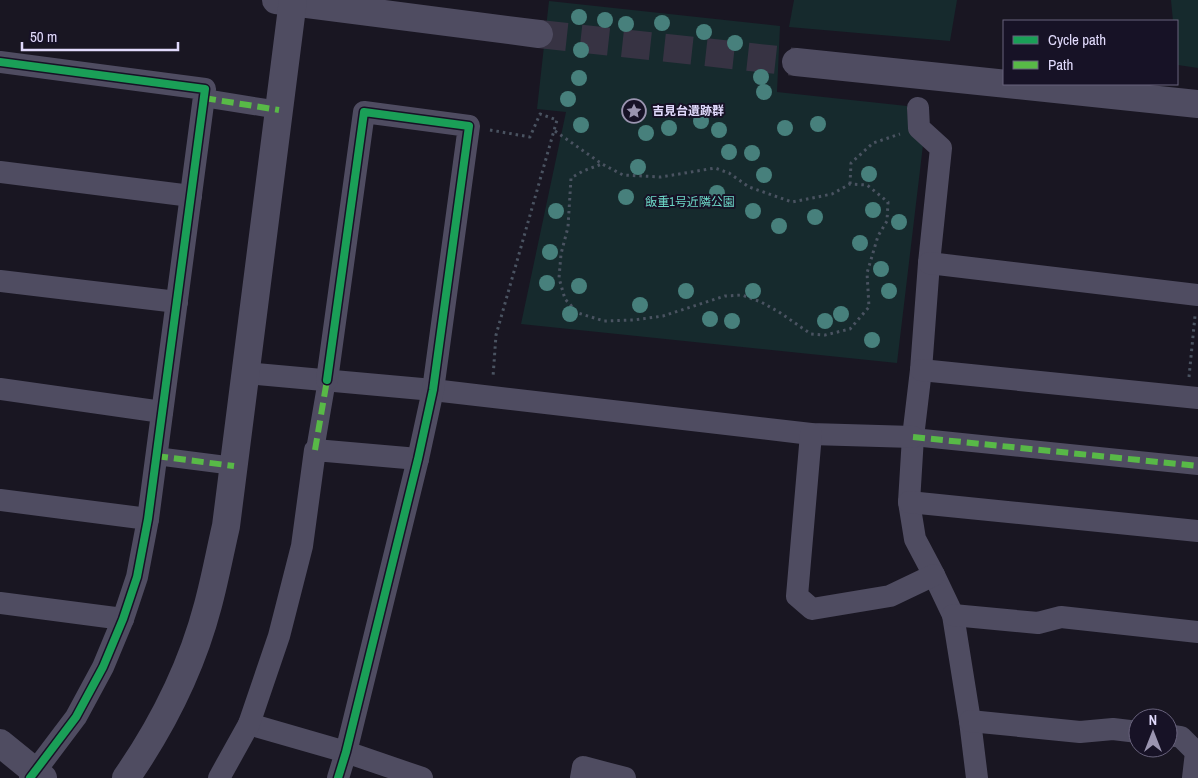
<svg xmlns="http://www.w3.org/2000/svg" width="1198" height="778" viewBox="0 0 1198 778" font-family="'Archivo Narrow','Noto Sans JP',sans-serif">
<rect width="100%" height="100%" fill="#191622"/>
<g fill="#162a2d">
<polygon points="794,0 957,0 950,41 789,27"/>
<polygon points="1171,0 1198,0 1198,68 1178,65 1177,21 1173,21"/>
<polygon points="549,1 780,26 777,92 907,106 909,130 923,145 897,363 521,324 566,112 537,109"/>
</g>
<g fill="none" stroke-linecap="round" stroke-linejoin="round">
<polyline stroke="#373343" stroke-width="28" stroke-dasharray="28 14" stroke-linecap="butt" points="539,34 796,62"/>
<g stroke="#4a5361" stroke-width="3" stroke-dasharray="2.5 4" stroke-linecap="butt">
<polyline points="490,130 530,137 540,114 557,120 496,335 493,377"/>
<polyline points="555,131 602,164 623,175 661,177 715,168 729,173 749,187 792,202 832,194 850,184 867,185 888,202 887,221 878,236 867,273 869,307 850,329 825,335 811,334 779,312 761,302 742,295 725,296 663,316 634,320 604,321 578,313 565,299 559,278 561,254 568,227 571,178 583,171 602,164"/>
<polyline points="850,184 851,163 873,143 900,134"/>
<polyline points="1189,377 1195,316"/>
</g>
<g stroke="#4f4c61" stroke-width="18">
<polyline points="204,98 279,110"/>
<polyline points="913,437 1198,466"/>
<polyline points="315,450 327,380"/>
<polyline points="156,456 234,466"/>
</g>
<g stroke="#4f4c61" stroke-width="22">
<polyline points="0,62 205,89 148,519 137,577 123,619 103,667 76,717 30,778"/>
<polyline points="918,108 919,128 941,148 929,263 921,370 913,437 909,502 915,539 934,575 953,615 970,721 977,778"/>
<polyline points="0,172 191,196"/>
<polyline points="929,263 1198,295"/>
<polyline points="0,281 177,302"/>
<polyline points="921,370 1198,398"/>
<polyline points="246,373 433,390 811,434 913,437"/>
<polyline points="327,380 364,112 469,126 433,390 418,459 346,752 338,778"/>
<polyline points="0,389 162,412"/>
<polyline points="811,434 797,596 812,609 890,596 934,575"/>
<polyline points="0,500 148,519"/>
<polyline points="909,502 1198,531"/>
<polyline points="0,603 123,619"/>
<polyline points="953,615 1038,623 1061,617 1198,632"/>
<polyline points="970,721 1080,732 1113,729 1138,732"/>
<polyline points="249,724 346,752 422,778"/>
<polyline points="1168,735 1181,737 1196,752 1193,778"/>
<polyline points="219,778 249,724 279,636 302,546 315,450 418,459"/>
<polyline points="581,778 583,767 625,778"/>
</g>
<g stroke="#4f4c61" stroke-width="28">
<polyline points="276,0 539,34"/>
<polyline points="796,62 1198,104"/>
<polyline points="0,743 43,778"/>
<path d="M126 778C162 726 192 666 208 605 215 579 220 552 226 526L293 0"/>
</g>
<g stroke="#58b947" stroke-width="6" stroke-dasharray="12 6" stroke-linecap="butt">
<polyline points="204,98 279,110"/>
<polyline points="913,437 1198,466"/>
<polyline points="315,450 327,380"/>
<polyline points="156,456 234,466"/>
</g>
<g stroke="#171226" stroke-width="11">
<g id="cycleway">
<polyline points="0,62 205,89 148,519 137,577 123,619 103,667 76,717 30,778"/>
<polyline points="327,380 364,112 469,126 433,390 418,459 346,752 338,778"/>
</g>
</g>
<use href="#cycleway" stroke="#1a9f57" stroke-width="8"/>
</g>
<g fill="#47807c">
<circle cx="579" cy="17" r="8"/>
<circle cx="605" cy="20" r="8"/>
<circle cx="662" cy="23" r="8"/>
<circle cx="626" cy="24" r="8"/>
<circle cx="704" cy="32" r="8"/>
<circle cx="735" cy="43" r="8"/>
<circle cx="581" cy="50" r="8"/>
<circle cx="761" cy="77" r="8"/>
<circle cx="579" cy="78" r="8"/>
<circle cx="764" cy="92" r="8"/>
<circle cx="568" cy="99" r="8"/>
<circle cx="701" cy="121" r="8"/>
<circle cx="818" cy="124" r="8"/>
<circle cx="581" cy="125" r="8"/>
<circle cx="669" cy="128" r="8"/>
<circle cx="785" cy="128" r="8"/>
<circle cx="719" cy="130" r="8"/>
<circle cx="646" cy="133" r="8"/>
<circle cx="729" cy="152" r="8"/>
<circle cx="752" cy="153" r="8"/>
<circle cx="638" cy="167" r="8"/>
<circle cx="869" cy="174" r="8"/>
<circle cx="764" cy="175" r="8"/>
<circle cx="717" cy="193" r="8"/>
<circle cx="626" cy="197" r="8"/>
<circle cx="873" cy="210" r="8"/>
<circle cx="556" cy="211" r="8"/>
<circle cx="753" cy="211" r="8"/>
<circle cx="815" cy="217" r="8"/>
<circle cx="899" cy="222" r="8"/>
<circle cx="779" cy="226" r="8"/>
<circle cx="860" cy="243" r="8"/>
<circle cx="550" cy="252" r="8"/>
<circle cx="881" cy="269" r="8"/>
<circle cx="547" cy="283" r="8"/>
<circle cx="579" cy="286" r="8"/>
<circle cx="686" cy="291" r="8"/>
<circle cx="753" cy="291" r="8"/>
<circle cx="889" cy="291" r="8"/>
<circle cx="640" cy="305" r="8"/>
<circle cx="570" cy="314" r="8"/>
<circle cx="841" cy="314" r="8"/>
<circle cx="710" cy="319" r="8"/>
<circle cx="732" cy="321" r="8"/>
<circle cx="825" cy="321" r="8"/>
<circle cx="872" cy="340" r="8"/>
</g>
<defs>
<g id="sight-ring" transform="scale(1.25)"><circle r="9.5" fill="#171226" stroke="#9b95b0" stroke-width="1.5"/><path d="M0-6L1.8-2.2L6-1.7L2.9 1.2L3.7 5.4L0 3.3L-3.7 5.4L-2.9 1.2L-6-1.7L-1.8-2.2Z" fill="#9b95b0"/></g>
</defs>
<g fill-rule="evenodd">
<use href="#sight-ring" x="634" y="111"/>
</g>
<g text-anchor="middle" dominant-baseline="central" stroke-width="4" stroke-linejoin="round" paint-order="stroke">
<g font-size="12" font-weight="bold" fill="#e1dafc" stroke="#171226" text-anchor="start">
<text x="652" y="111">吉見台遺跡群</text>
</g>
<g font-size="12" fill="#6cd6c6" stroke="#171226">
<text x="690" y="202">飯重1号近隣公園</text>
</g>
</g>
<rect x="1003" y="20" width="175" height="65" fill="#171226" stroke="#68627c"/>
<rect x="1013" y="36" width="25" height="8" fill="#1a9f57" stroke="#68627c"/>
<text x="1048" y="45" font-size="15" fill="#e1dafc">Cycle path</text>
<rect x="1013" y="61" width="25" height="8" fill="#58b947" stroke="#68627c"/>
<text x="1048" y="70" font-size="15" fill="#e1dafc">Path</text>
<g transform="translate(1153 733)"><circle r="24" fill="#171226" stroke="#68627c"/>
<path d="M0-4L9 19L0 12L-9 19Z" fill="#9b95b0"/>
<text y="-8" font-size="14" font-weight="bold" text-anchor="middle" fill="#e1dafc">N</text>
</g>
<path d="M22 42v8h156v-8" fill="none" stroke="#e1dafc" stroke-width="2.5"/>
<text x="30" y="42" font-size="15" fill="#e1dafc" stroke="#171226" stroke-width="4" paint-order="stroke">50 m</text>
</svg>
